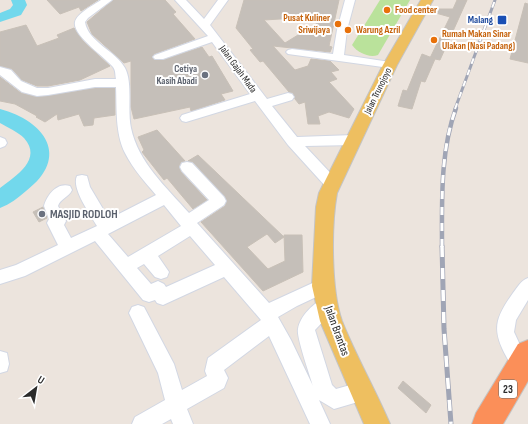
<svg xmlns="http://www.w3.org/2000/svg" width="528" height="424" viewBox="0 0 528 424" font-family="'Sofia Sans Condensed',sans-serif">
<rect width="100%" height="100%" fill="#ece4dd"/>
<path fill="#bae29b" d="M380 0H410L378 55C369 58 358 53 352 45Z"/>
<polygon fill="#72d8ec" points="18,182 26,185 11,198 0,204 0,197"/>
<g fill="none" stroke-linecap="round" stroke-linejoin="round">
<g fill="#72d8ec" fill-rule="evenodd">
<polygon points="11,0 25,0 27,5 21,15 0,22 0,13 10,9 13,5"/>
<path d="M0 109C45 121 71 157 26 191 18 198 10 204 0 208V188C16 176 43 159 24 138 18 132 7 127 0 123Z"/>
</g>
</g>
<g fill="#c5bfb9" stroke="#c8c0b7" fill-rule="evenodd">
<polygon points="47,0 98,0 81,11 79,7 60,14"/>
<polygon points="113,0 165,0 176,12 173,14 195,39 154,54 152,58 155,60 163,60 202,47 209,57 212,56 233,91 221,94 225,100 191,111 190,107 134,119 131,107 131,61 124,63 92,34 87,22"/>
<path d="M244 0H339L329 46 332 47 330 52 273 46 295 70 308 66 311 59 330 61 339 70 331 72 337 79 329 82 354 109 349 118 329 112 318 116 320 124H308L305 102 299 104 295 99 293 93 289 92 263 61 260 62 250 50 253 49 236 28ZM329 16 285 43 264 20Z"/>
<polygon points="457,0 467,0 440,60 430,58 450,17 432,12 432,9 453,9"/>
<polygon points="525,3 528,4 528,63 510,59"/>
<polygon points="26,25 37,46 59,38 57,35 74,28 83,41 110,66 80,80 48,86 37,86 22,80 12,69 0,66 0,32"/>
<polygon points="422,54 435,59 425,82 421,81 412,109 398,106 403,90 407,91"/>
<polygon points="0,77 21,93 37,97 95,88 115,88 115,115 94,118 93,125 84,126 79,114 58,120 57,114 45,122 36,117 37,116 15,104 0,101"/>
<polygon points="157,130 185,161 181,162 179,166 181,172 207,200 193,209 167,178 164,180 142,152 144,150 138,137"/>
<polygon points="198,155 284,237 275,243 267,234 247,247 268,269 285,261 284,235 302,235 303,272 263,291 201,222 225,206 227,200 193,162 188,161"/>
<polygon points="43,207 47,218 39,222 33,212"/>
<polygon points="403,381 431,405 426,413 398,388"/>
</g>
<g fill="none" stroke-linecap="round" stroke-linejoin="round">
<g stroke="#d2d7e3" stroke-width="2">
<g id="minor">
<path d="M101 0H112L88 18 85 22C88 42 116 51 125 68 133 83 127 110 131 128 138 162 166 187 189 213L209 200 182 171 180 167 182 163 187 162 192 163 224 197 226 201 224 205 197 223 269 303 317 281 323 278 329 281 331 286 329 291 297 306 278 317 291 340 313 386C310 376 296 336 298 329 300 316 314 302 326 298L332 300 335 306 332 312 315 330 332 385 336 389 361 382 368 385 371 392 368 399 334 409 319 400 330 424H310L269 336 224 370 228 378 224 388 187 409 193 424H173L171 419 162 424H132L135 417 165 400 158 373 129 313 132 307 138 305 144 307 174 364 182 390 207 376 205 371 208 358 261 320 224 277 163 305 157 303 155 300 149 302 143 300 95 241 25 276 0 284V270L16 265 58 245 47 223 49 219 44 206C47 195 57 182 70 186L72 190C69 197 60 199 58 206L66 221 64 225 71 238 97 226C90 214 71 188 77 176L82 175 87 176 90 187 109 219 156 195C145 182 133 169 125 153 115 133 117 108 116 87H95L48 95 37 96 22 92 0 75V67L11 70 21 81 37 88H48L95 79H116C115 75 116 71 113 67 106 58 72 35 75 22 77 13 94 5 101 0ZM164 205 181 226 128 257 108 234ZM190 236 215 265 166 287 164 284 158 281 151 284 137 268 144 264 155 277 161 279 167 277 169 272 158 256Z"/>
<polygon points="175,0 186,0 204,19 218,0 228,0 210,25 267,99 288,93 292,94 294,97 292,100 272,106 297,137 354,135 359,137 361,140 359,143 354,145 305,146 337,180 339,184 337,188 332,190 327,188 288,145 255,101 186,122 182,121 180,118 182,115 250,94 212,42 163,59 155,59 153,57 155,55 208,36"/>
<polygon points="345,0 355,0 347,30 344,55 390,62 396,65 394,67 390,68 288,54 286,52 288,50 292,49 333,54 337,30"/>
<polygon points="0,137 5,139 7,143 5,146 0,148"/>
<path d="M528 278V300L516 320 514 332 520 345 528 356V371L522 373C514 370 510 364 506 356 491 329 496 317 513 293 518 287 520 281 528 278Z"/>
<polygon points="0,351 7,353 9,364 7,371 0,373"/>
</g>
</g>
<g stroke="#c4c4c4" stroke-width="2">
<path id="major" d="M421 0H433L397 65 337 193C331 226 331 290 342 321 356 356 375 389 390 424H364L320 321 312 286 316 207 319 193 383 65Z"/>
</g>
<g stroke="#c4c4c4" stroke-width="2">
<polygon id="highway" points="528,340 528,381 503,424 472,424 476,413 518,344"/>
</g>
<use href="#minor" fill="#fff" fill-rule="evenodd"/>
<use href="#major" fill="#eebf60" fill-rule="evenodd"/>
<use href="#highway" fill="#fb8f59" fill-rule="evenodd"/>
<g stroke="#a0a5b5" stroke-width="3">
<polyline id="rail-far2" points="455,109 495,0"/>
</g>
<g stroke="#a0a5b5" stroke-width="4.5">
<path id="rail-far1" d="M442 247C442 201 440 152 456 108"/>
</g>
<g stroke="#a0a5b5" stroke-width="5">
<polyline id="rail" points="442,246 444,329 451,424"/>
</g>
<use href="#rail-far2" stroke="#fff" stroke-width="2" stroke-dasharray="6" stroke-linecap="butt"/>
<use href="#rail-far1" stroke="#fff" stroke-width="3" stroke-dasharray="8" stroke-linecap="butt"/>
<use href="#rail" stroke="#fff" stroke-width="3.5" stroke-dasharray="11" stroke-linecap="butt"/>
</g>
<g fill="#e8710a" stroke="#fff" stroke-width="1.5">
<circle cx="387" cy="10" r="4"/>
<circle cx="338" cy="24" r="4"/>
<circle cx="348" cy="30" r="4"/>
<circle cx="434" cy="40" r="4"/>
</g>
<rect fill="#1a4fb4" stroke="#fff" stroke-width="1.5" x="497" y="15" width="10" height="10" rx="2"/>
<g fill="#6b7280" stroke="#fff" stroke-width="1.5">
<circle cx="205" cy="75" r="4"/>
<circle cx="42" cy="214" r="4"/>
</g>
<g text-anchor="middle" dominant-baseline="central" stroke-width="4" stroke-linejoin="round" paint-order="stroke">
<g font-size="10" font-weight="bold" fill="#c56008" stroke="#fff" text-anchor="start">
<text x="395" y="10">Food center</text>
<text x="330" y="18" text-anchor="end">Pusat Kuliner<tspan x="330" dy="12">Sriwijaya</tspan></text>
<text x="356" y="30">Warung Azril</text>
<text x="442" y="34">Rumah Makan Sinar<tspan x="442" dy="12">Ulakan (Nasi Padang)</tspan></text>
</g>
<g font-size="10" font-weight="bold" fill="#164399" stroke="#fff" text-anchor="end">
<text x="493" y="20">Malang</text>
</g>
<g font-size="10" font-weight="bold" fill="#5b616d" stroke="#fff" text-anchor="end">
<text x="197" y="69">Cetiya<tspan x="197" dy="12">Kasih Abadi</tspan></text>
</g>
<g font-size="10" fill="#2b2b2b" stroke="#fff">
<text transform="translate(238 69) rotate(54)">Jalan Gajah Mada</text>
<text transform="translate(378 91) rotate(-64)">Jalan Trunojoyo</text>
</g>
<rect fill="#fff" stroke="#6b6b6b" stroke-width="1" x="499" y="380" width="18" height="18" rx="3"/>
<g font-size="11" font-weight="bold" fill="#2b2b2b">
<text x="508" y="389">23</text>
</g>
<g font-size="12" font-weight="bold" fill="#5b616d" stroke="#fff" text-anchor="start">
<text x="50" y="214">MASJID RODLOH</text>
</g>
<g font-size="12" fill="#2b2b2b" stroke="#fff">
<text transform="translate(337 331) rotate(70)">Jalan Brantas</text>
</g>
</g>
<g transform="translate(36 388) rotate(31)" stroke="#ffffff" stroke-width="3" paint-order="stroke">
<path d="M0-3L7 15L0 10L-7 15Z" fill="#2b2b2b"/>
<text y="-6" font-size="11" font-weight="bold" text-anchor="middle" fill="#2b2b2b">U</text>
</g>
</svg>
